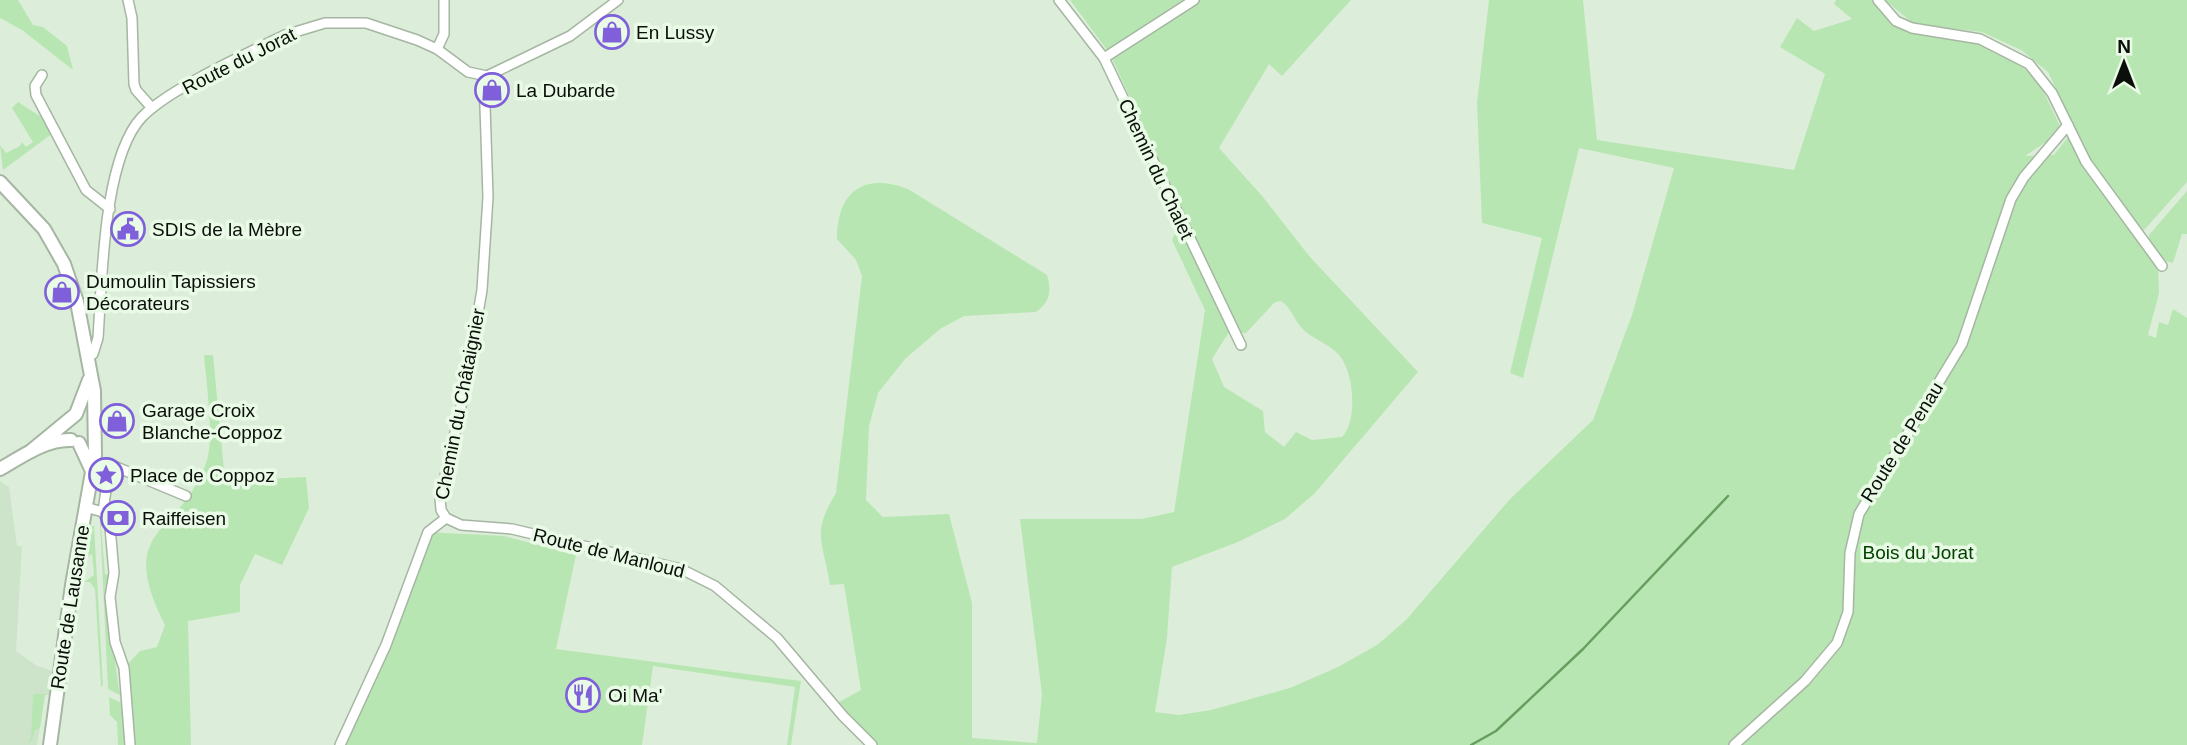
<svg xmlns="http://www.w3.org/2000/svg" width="2187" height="745" viewBox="0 0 2187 745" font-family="Helvetica,sans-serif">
<rect width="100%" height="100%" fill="#dceed9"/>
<polygon fill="#cde4ca" points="0,481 9,487 17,546 22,546 16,651 37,666 53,671 50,695 45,695 37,745 0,745"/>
<g fill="#b8e6b2" fill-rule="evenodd">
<polygon points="0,0 18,0 33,25 43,27 67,46 73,70 22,30 0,18"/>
<path d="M1070 0H1351L1282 76 1269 64 1219 148 1263 197 1310 257 1418 372 1315 493 1285 519 1238 542 1172 567 1167 638 1155 712 1179 715 1211 710 1290 688 1338 667 1377 645 1406 620 1510 499 1593 420 1632 315 1674 168 1579 148 1523 378 1510 373 1542 238 1482 223 1477 103 1489 0H1583L1597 140 1794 170 1825 74 1780 47 1797 18 1814 31 1852 19 1834 4 1836 0H1871L1893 26 1911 33 1979 44 2014 60 2038 80 2060 126 2046 142 2025 156 2054 155 2075 128 2048 72 2021 50 1982 32 1914 24 1885 0H2187V182L2137 238 2158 266 2159 293 2148 335 2156 338 2159 322 2168 325 2173 309 2187 318V745H872L834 705 861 690 844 584 830 585C823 540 811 534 836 493L862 276 856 260 837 239C837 192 863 172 908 189L1047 275C1052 291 1050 302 1036 312L964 316 940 329 905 359 878 393 869 426 866 500 883 517 949 514 972 603V738L1037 743 1042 694 1020 519H1142L1174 512 1205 310 1172 240 1183 213 1110 54ZM1281 301C1291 308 1293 317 1300 326 1309 338 1329 343 1339 355 1354 372 1358 421 1342 437L1312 440 1296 432 1284 447 1265 432 1263 411 1224 387 1212 359 1229 332 1246 333 1275 302Z"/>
<polygon points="18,102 46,120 53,133 3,170 0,145 6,153 20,146 22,142 26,147 33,142 12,108"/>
<polygon points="2187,191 2187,234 2182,234 2173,263 2165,261 2149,239 2149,235"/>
<path d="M204 355H213L225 481 306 477 309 508 282 565 255 554 240 585V612L188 621 191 745H134L124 668 140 651 157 647 165 625C114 525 180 537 206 463 215 440 206 381 204 355Z"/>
<polygon points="100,522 104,524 101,526 105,574 109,575 111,580 105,586 113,651 119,657 115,661 119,691 124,688 122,696 108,689"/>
<polygon points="91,526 94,526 103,685 101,687 95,589 90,582 84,582 94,575 92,554 85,558"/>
<polygon points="425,532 504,536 576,555 556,649 801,681 791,745 787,745 795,687 653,666 642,745 336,745 373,666"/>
<polygon points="33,694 45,694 40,728 35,730 32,741 27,742 31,739"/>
<polygon points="109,697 124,704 127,745 118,745 117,722 110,715"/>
</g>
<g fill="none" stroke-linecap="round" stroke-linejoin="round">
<polyline stroke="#669e5f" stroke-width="2.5" points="1471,745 1496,731 1583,649 1728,496"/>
<g stroke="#a5b6a2" stroke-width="12">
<g id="street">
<polyline points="128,0 132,18 134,84 136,90 152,108"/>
<polyline points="1059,0 1104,58 1241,345"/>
<polyline points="1878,0 1896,21 1912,28 1980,39 2029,64 2052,93 2086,162 2162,266"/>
<polyline points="437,49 444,34 444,0"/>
<polyline points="1104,58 1194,0"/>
<polyline points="42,75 35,86 36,95 86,190 110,209"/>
<polyline points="484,76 488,197 482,290 465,389 440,498 441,510 446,518 461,525 512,529 681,569 715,586 777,638 843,716 872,745"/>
<path d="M89 357 93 354 98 338C102 281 103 158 142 117 169 89 248 53 285 35L325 23H366L417 40 437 49 468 72 487 76 570 36 618 0"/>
<polyline points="85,507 103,512 110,527 114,573 110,597 115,642 124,668 130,745"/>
<polyline points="103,512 108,475 114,466 186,496"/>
<polyline points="340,745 386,645 428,532 446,518"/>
<polyline points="1734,745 1805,681 1837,643 1848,612 1850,553 1859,514 1962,344 2011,199 2024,177 2068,125"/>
</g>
</g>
<g stroke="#a5b6a2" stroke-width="16">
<g id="secondary">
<polyline points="0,182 44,229 64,264 77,302 94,391 95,455 72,585 50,745"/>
<polyline points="79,443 91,469"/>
<polyline points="31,451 76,414 89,380"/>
<path d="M0 469C21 457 46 439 71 440"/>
</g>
</g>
<use href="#street" stroke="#fff" stroke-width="9"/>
<use href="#secondary" stroke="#fff" stroke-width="12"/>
</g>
<defs>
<g id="shop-ring" transform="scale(1.75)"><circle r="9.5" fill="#e9fbe7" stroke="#7f60da" stroke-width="1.5"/><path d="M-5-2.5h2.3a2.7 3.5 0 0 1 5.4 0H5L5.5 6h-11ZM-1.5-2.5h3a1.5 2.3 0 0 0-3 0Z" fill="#7f60da"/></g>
<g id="civic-ring" transform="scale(1.75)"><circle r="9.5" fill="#e9fbe7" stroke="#7f60da" stroke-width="1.5"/><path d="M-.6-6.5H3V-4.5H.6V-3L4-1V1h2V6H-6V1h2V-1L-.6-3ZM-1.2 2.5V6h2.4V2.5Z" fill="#7f60da"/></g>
<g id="sight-ring" transform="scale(1.75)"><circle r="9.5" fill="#e9fbe7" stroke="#7f60da" stroke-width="1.5"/><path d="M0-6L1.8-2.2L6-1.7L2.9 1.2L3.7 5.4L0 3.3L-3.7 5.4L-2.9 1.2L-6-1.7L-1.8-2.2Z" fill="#7f60da"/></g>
<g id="bank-ring" transform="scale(1.75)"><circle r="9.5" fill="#e9fbe7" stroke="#7f60da" stroke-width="1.5"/><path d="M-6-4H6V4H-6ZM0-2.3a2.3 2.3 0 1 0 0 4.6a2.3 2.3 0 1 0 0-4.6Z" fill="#7f60da"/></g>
<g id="restaurant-ring" transform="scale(1.75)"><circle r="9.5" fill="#e9fbe7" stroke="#7f60da" stroke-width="1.5"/><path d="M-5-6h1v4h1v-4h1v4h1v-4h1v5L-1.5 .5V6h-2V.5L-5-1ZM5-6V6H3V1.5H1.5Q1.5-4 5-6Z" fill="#7f60da"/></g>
</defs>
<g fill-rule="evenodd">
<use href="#shop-ring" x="612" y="32"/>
<use href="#shop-ring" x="492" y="90"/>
<use href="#civic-ring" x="128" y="229"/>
<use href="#shop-ring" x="62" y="292"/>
<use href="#shop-ring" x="117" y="421"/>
<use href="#sight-ring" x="106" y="475"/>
<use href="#bank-ring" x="118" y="518"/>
<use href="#restaurant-ring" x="583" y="695"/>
</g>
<g text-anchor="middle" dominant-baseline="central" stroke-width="7" stroke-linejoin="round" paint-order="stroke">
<g font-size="19" fill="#0a0f09" stroke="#e9fbe7" text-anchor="start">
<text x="636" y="32">En Lussy</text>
<text x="516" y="90">La Dubarde</text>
<text x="152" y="229">SDIS de la Mèbre</text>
<text x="86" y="281">Dumoulin Tapissiers<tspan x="86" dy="22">Décorateurs</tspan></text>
<text x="142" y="410">Garage Croix<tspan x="142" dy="22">Blanche-Coppoz</tspan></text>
<text x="130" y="475">Place de Coppoz</text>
<text x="142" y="518">Raiffeisen</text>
<text x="608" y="695">Oi Ma'</text>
</g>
<g font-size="19" fill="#0a0f09" stroke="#e9fbe7">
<text transform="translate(239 61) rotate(-27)">Route du Jorat</text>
<text transform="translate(1156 169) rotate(65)">Chemin du Chalet</text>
<text transform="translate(460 404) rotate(-79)">Chemin du Châtaignier</text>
<text transform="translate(1902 442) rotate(-58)">Route de Penau</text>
<text transform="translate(609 553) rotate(14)">Route de Manloud</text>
<text transform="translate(70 607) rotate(-81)">Route de Lausanne</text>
</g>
<g font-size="19" fill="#044100" stroke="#e9fbe7">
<text x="1918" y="552">Bois du Jorat</text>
</g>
</g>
<g transform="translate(2124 63)" stroke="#e9fbe7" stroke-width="5" paint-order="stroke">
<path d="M0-5L12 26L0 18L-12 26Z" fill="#0a0f09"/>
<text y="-10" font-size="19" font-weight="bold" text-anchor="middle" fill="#0a0f09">N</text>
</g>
</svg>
